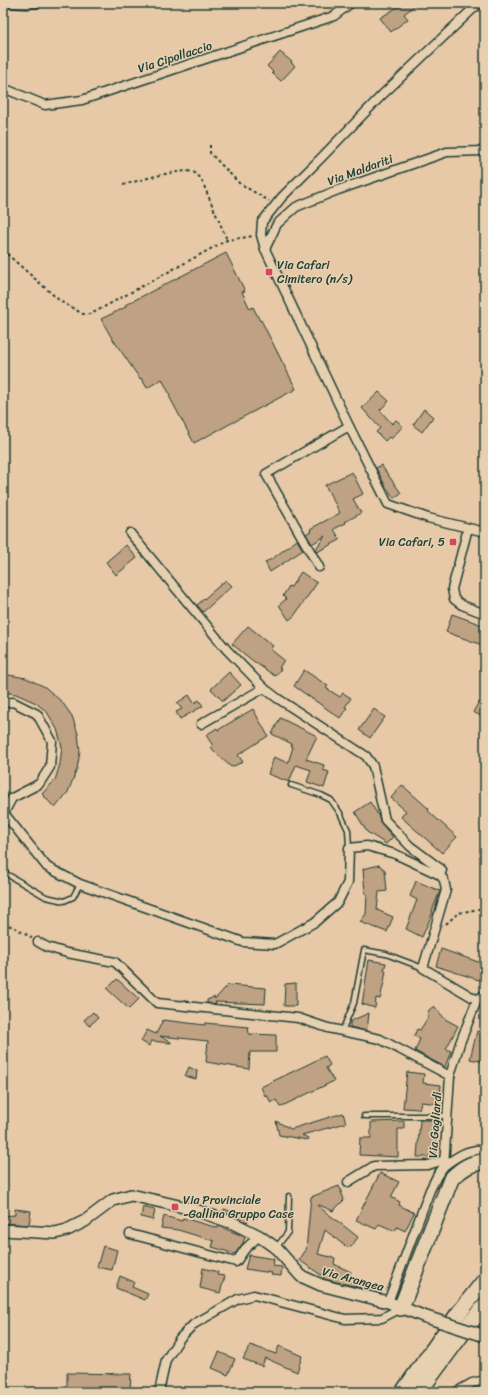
<svg xmlns="http://www.w3.org/2000/svg" width="488" height="1395" viewBox="0 0 488 1395" font-family="Sriracha,sans-serif">
<rect width="100%" height="100%" fill="#e7c9a8"/>
<filter id="ink" filterUnits="userSpaceOnUse"><feTurbulence type="fractalNoise" baseFrequency=".025" numOctaves="2"/><feDisplacementMap in="SourceGraphic" scale="8" xChannelSelector="R" yChannelSelector="G"/><feConvolveMatrix kernelMatrix="1 2 1 2 8 2 1 2 1" color-interpolation-filters="sRGB"/></filter>
<g filter="url(#ink)">
<g fill="#bfa183" stroke="#1f3d34">
<polygon points="404,3 418,3 404,14 408,19 391,32 380,18"/>
<polygon points="280,52 292,62 291,63 295,66 281,81 272,73 273,72 267,66"/>
<polygon points="226,253 245,291 242,292 250,309 253,307 260,321 261,320 296,389 194,443 169,396 170,395 162,379 147,388 141,378 140,379 110,335 101,319 126,307 125,305"/>
<polygon points="379,392 389,401 380,410 392,424 396,420 403,426 391,439 389,437 385,441 376,432 380,428 362,408"/>
<polygon points="424,409 433,417 422,432 413,425"/>
<polygon points="381,465 401,493 394,498 386,487 376,468"/>
<polygon points="352,472 363,494 353,499 361,513 345,522 346,523 334,529 340,540 317,552 315,550 325,536 312,544 306,534 311,531 310,529 340,513 325,485"/>
<polygon points="297,540 303,550 270,572 265,562 272,559"/>
<polygon points="126,545 137,558 116,575 106,562"/>
<polygon points="301,572 317,583 294,616 289,620 279,605 286,599 283,596 289,586 291,587"/>
<polygon points="226,580 232,586 203,612 197,605"/>
<polygon points="452,614 485,626 485,646 446,632"/>
<polygon points="248,626 273,646 270,649 284,660 279,668 281,669 275,676 253,661 232,644"/>
<polygon points="304,670 328,686 326,688 340,697 343,693 351,698 345,707 347,708 340,718 294,686"/>
<polygon points="229,672 241,685 223,701 211,689"/>
<polygon points="3,674 26,678 45,687 62,702 72,716 78,734 79,742 80,752 77,769 68,792 55,808 42,794 55,780 60,764 62,747 57,729 47,712 36,703 16,694 3,692"/>
<polygon points="189,695 194,703 199,700 203,706 180,719 176,712 182,709 177,703"/>
<polygon points="479,702 485,705 485,718 473,712"/>
<polygon points="253,709 268,736 238,755 243,762 231,767 214,751 211,747 213,746 206,735 217,728 218,730"/>
<polygon points="374,709 385,717 370,738 359,730"/>
<polygon points="280,718 317,736 306,759 324,765 323,770 329,772 324,788 307,782 311,770 296,765 289,782 268,774 274,757 288,763 293,747 291,746 292,744 272,734"/>
<polygon points="402,785 429,809 428,811 457,837 442,853 401,817 406,811 391,798"/>
<polygon points="370,802 378,815 381,823 393,837 386,844 367,832 355,812"/>
<polygon points="379,865 385,870 387,891 379,892 377,910 393,917 387,932 360,922 366,914 367,894 365,892 363,869"/>
<polygon points="416,881 440,891 432,911 433,912 422,937 406,929 417,900 410,896"/>
<polygon points="441,949 484,964 479,980 436,966"/>
<polygon points="369,960 386,963 384,970 386,970 384,982 380,999 376,998 375,1008 362,1004"/>
<polygon points="117,979 139,999 129,1009 107,989"/>
<polygon points="296,983 296,1006 284,1006 285,984"/>
<polygon points="228,985 266,988 265,1004 215,1002 216,1004 207,1003 207,1000 214,997 215,999"/>
<polygon points="434,1006 445,1019 458,1026 446,1049 451,1051 445,1067 415,1051 420,1039 414,1036 417,1029 420,1030 429,1016 427,1015 429,1010"/>
<polygon points="93,1012 98,1018 89,1026 84,1020"/>
<polygon points="369,1013 367,1031 350,1027 350,1022 353,1020"/>
<polygon points="163,1020 205,1025 205,1023 248,1027 249,1034 276,1035 276,1052 250,1052 249,1069 206,1062 208,1041 160,1036 171,1042 171,1043 151,1041 149,1046 141,1041 147,1030 156,1034"/>
<polygon points="477,1031 485,1032 485,1062 470,1059"/>
<polygon points="325,1056 330,1065 326,1068 334,1081 280,1107 276,1100 271,1103 267,1095 265,1096 261,1087"/>
<polygon points="189,1067 197,1071 196,1079 185,1076"/>
<polygon points="407,1072 424,1074 423,1083 441,1085 439,1104 421,1102 419,1109 403,1108"/>
<polygon points="343,1113 346,1123 302,1135 308,1138 307,1140 279,1135 276,1121 291,1129"/>
<polygon points="420,1120 437,1120 435,1157 417,1157"/>
<polygon points="404,1121 404,1129 398,1129 398,1157 359,1155 360,1138 371,1138 371,1122"/>
<polygon points="380,1173 399,1182 391,1197 400,1202 399,1205 414,1213 405,1231 397,1227 395,1231 379,1224 376,1229 356,1220"/>
<polygon points="339,1186 344,1200 333,1211 319,1205 318,1206 358,1237 351,1247 345,1246 325,1230 318,1254 335,1258 334,1264 351,1272 349,1277 357,1278 369,1283 366,1289 324,1279 324,1277 299,1260 306,1250 311,1197"/>
<polygon points="143,1207 155,1210 153,1220 141,1217"/>
<polygon points="15,1209 31,1211 29,1225 3,1223 3,1216 15,1215"/>
<polygon points="224,1209 249,1218 247,1222 223,1212"/>
<polygon points="164,1216 182,1221 183,1218 218,1228 219,1226 245,1237 243,1243 235,1254 212,1247 214,1241 178,1230 161,1228"/>
<polygon points="103,1246 117,1250 112,1270 97,1267"/>
<polygon points="249,1255 274,1259 273,1266 282,1267 281,1276 271,1275 272,1273 245,1269"/>
<polygon points="203,1268 218,1272 217,1275 225,1276 220,1293 200,1288"/>
<polygon points="120,1276 134,1282 132,1287 148,1294 145,1300 116,1288"/>
<polygon points="250,1345 276,1354 279,1346 302,1356 297,1372 265,1358 262,1366 243,1359"/>
<polygon points="219,1352 235,1359 228,1375 212,1368"/>
<polygon points="67,1373 131,1374 130,1392 67,1392"/>
</g>
<g fill="none" stroke-linecap="round" stroke-linejoin="round">
<g stroke="#1f3d34" stroke-width="7">
<g id="lane">
<polyline points="291,785 321,795 331,800 340,813 348,830 349,848"/>
<polyline points="3,872 46,897 64,901 73,897 80,884"/>
<polyline points="342,1031 354,1003 364,950 386,954 423,968"/>
<polyline points="364,1116 447,1116"/>
<polyline points="276,1248 288,1232 289,1196"/>
</g>
</g>
<g stroke="#1f3d34" stroke-width="11">
<g id="street">
<polyline points="7,3 26,4 39,3"/>
<polyline points="479,3 382,95 322,157 282,197 262,222 261,235 265,249 349,426 388,504 428,518 485,532"/>
<polyline points="3,88 45,105 82,100 334,16 351,3"/>
<polyline points="265,249 277,224 296,207 338,190 447,152 485,151"/>
<polyline points="468,528 452,589 454,599 462,605 485,614"/>
<polyline points="130,533 227,650 264,688 277,698 366,756 373,766 385,820 410,846 442,870 440,875"/>
<polyline points="319,567 266,474 349,426"/>
<polyline points="3,703 13,702 37,714 52,741 50,767 39,784 12,798 4,813"/>
<polyline points="201,724 264,688"/>
<polyline points="3,812 47,867 80,884 243,942 275,944 315,922 338,902 348,882 349,848 367,846 395,854 440,875 444,880 446,890 423,968 477,1000"/>
<polyline points="38,942 47,947 67,953 115,962 157,1003 298,1018 328,1028 380,1039 450,1076"/>
<path d="M444 1166C456 1157 469 1148 485 1150"/>
<polyline points="348,1182 374,1166 428,1165 444,1160"/>
<polyline points="130,1234 236,1262 245,1249 259,1236"/>
<polyline points="388,1302 430,1190 437,1176 444,1166 450,1076 460,1043 477,1000 485,994"/>
<polyline points="159,1392 166,1360 180,1338 194,1324 238,1299 254,1295 345,1319 382,1318 401,1308"/>
<polyline points="456,1392 472,1383 485,1380"/>
</g>
</g>
<g stroke="#1f3d34" stroke-width="14">
<polyline id="secondary" points="3,1230 55,1233 67,1230 85,1221 113,1200 131,1195 192,1209 233,1223 259,1236 276,1248 301,1276 321,1285 388,1302 423,1316"/>
</g>
<g stroke="#1f3d34" stroke-width="18">
<g id="highway">
<path d="M401 1308 451 1179C461 1169 471 1162 485 1162"/>
<polyline points="403,1392 458,1314 485,1280"/>
<polyline points="419,1392 470,1323 485,1306"/>
</g>
</g>
<g stroke="#1f3d34" stroke-width="2" stroke-dasharray="3 3" stroke-linecap="butt">
<polyline points="210,145 210,153 239,183 269,201"/>
<path d="M123 185C137 181 180 168 193 172 197 174 200 177 202 181L227 240"/>
<polyline points="7,254 60,301 83,314 91,314 227,240 254,236"/>
<polyline points="3,924 14,927 32,938"/>
<polyline points="446,924 458,913 484,908 484,926"/>
</g>
<use href="#lane" stroke="#e7d0b0" stroke-width="4"/>
<use href="#street" stroke="#e7d0b0" stroke-width="8"/>
<use href="#secondary" stroke="#e7d0b0" stroke-width="11"/>
<use href="#highway" stroke="#e7d0b0" stroke-width="15"/>
<g stroke="#1f3d34" stroke-width="14" stroke-linecap="butt">
<polyline id="secondary-bridge" points="423,1316 485,1336"/>
</g>
<use href="#secondary-bridge" stroke="#e7d0b0" stroke-width="11"/>
</g>
</g>
<g fill="#d1495b" stroke="#e7d0b0" stroke-width="1.5">
<rect x="265" y="268" width="8" height="8" rx="2"/>
<rect x="449" y="538" width="8" height="8" rx="2"/>
<rect x="171" y="1203" width="8" height="8" rx="2"/>
</g>
<g text-anchor="middle" dominant-baseline="central" stroke-width="3" stroke-linejoin="round" paint-order="stroke">
<g font-size="12" fill="#1f3d34" stroke="#e7d0b0">
<text transform="translate(175 57) rotate(-18)">Via Cipollaccio</text>
<text transform="translate(360 170) rotate(-20)">Via Maldariti</text>
<text transform="translate(435 1125) rotate(-86)">Via Gagliardi</text>
<text transform="translate(353 1279) rotate(15)">Via Arangea</text>
</g>
<g font-size="12" fill="#1f3d34" stroke="#e7d0b0" text-anchor="start">
<text x="277" y="265">Via Cafari<tspan x="277" dy="14">Cimitero (n/s)</tspan></text>
<text x="445" y="542" text-anchor="end">Via Cafari, 5</text>
<text x="183" y="1200">Via Provinciale<tspan x="183" dy="14">-Gallina Gruppo Case</tspan></text>
</g>
</g>
<rect width="488" height="1395" fill="none" stroke="#e7d0b0" stroke-width="16"/>
<rect x="8" y="8" width="472" height="1379" fill="none" stroke="#1f3d34" stroke-width="1.5" filter="url(#ink)"/>
</svg>
